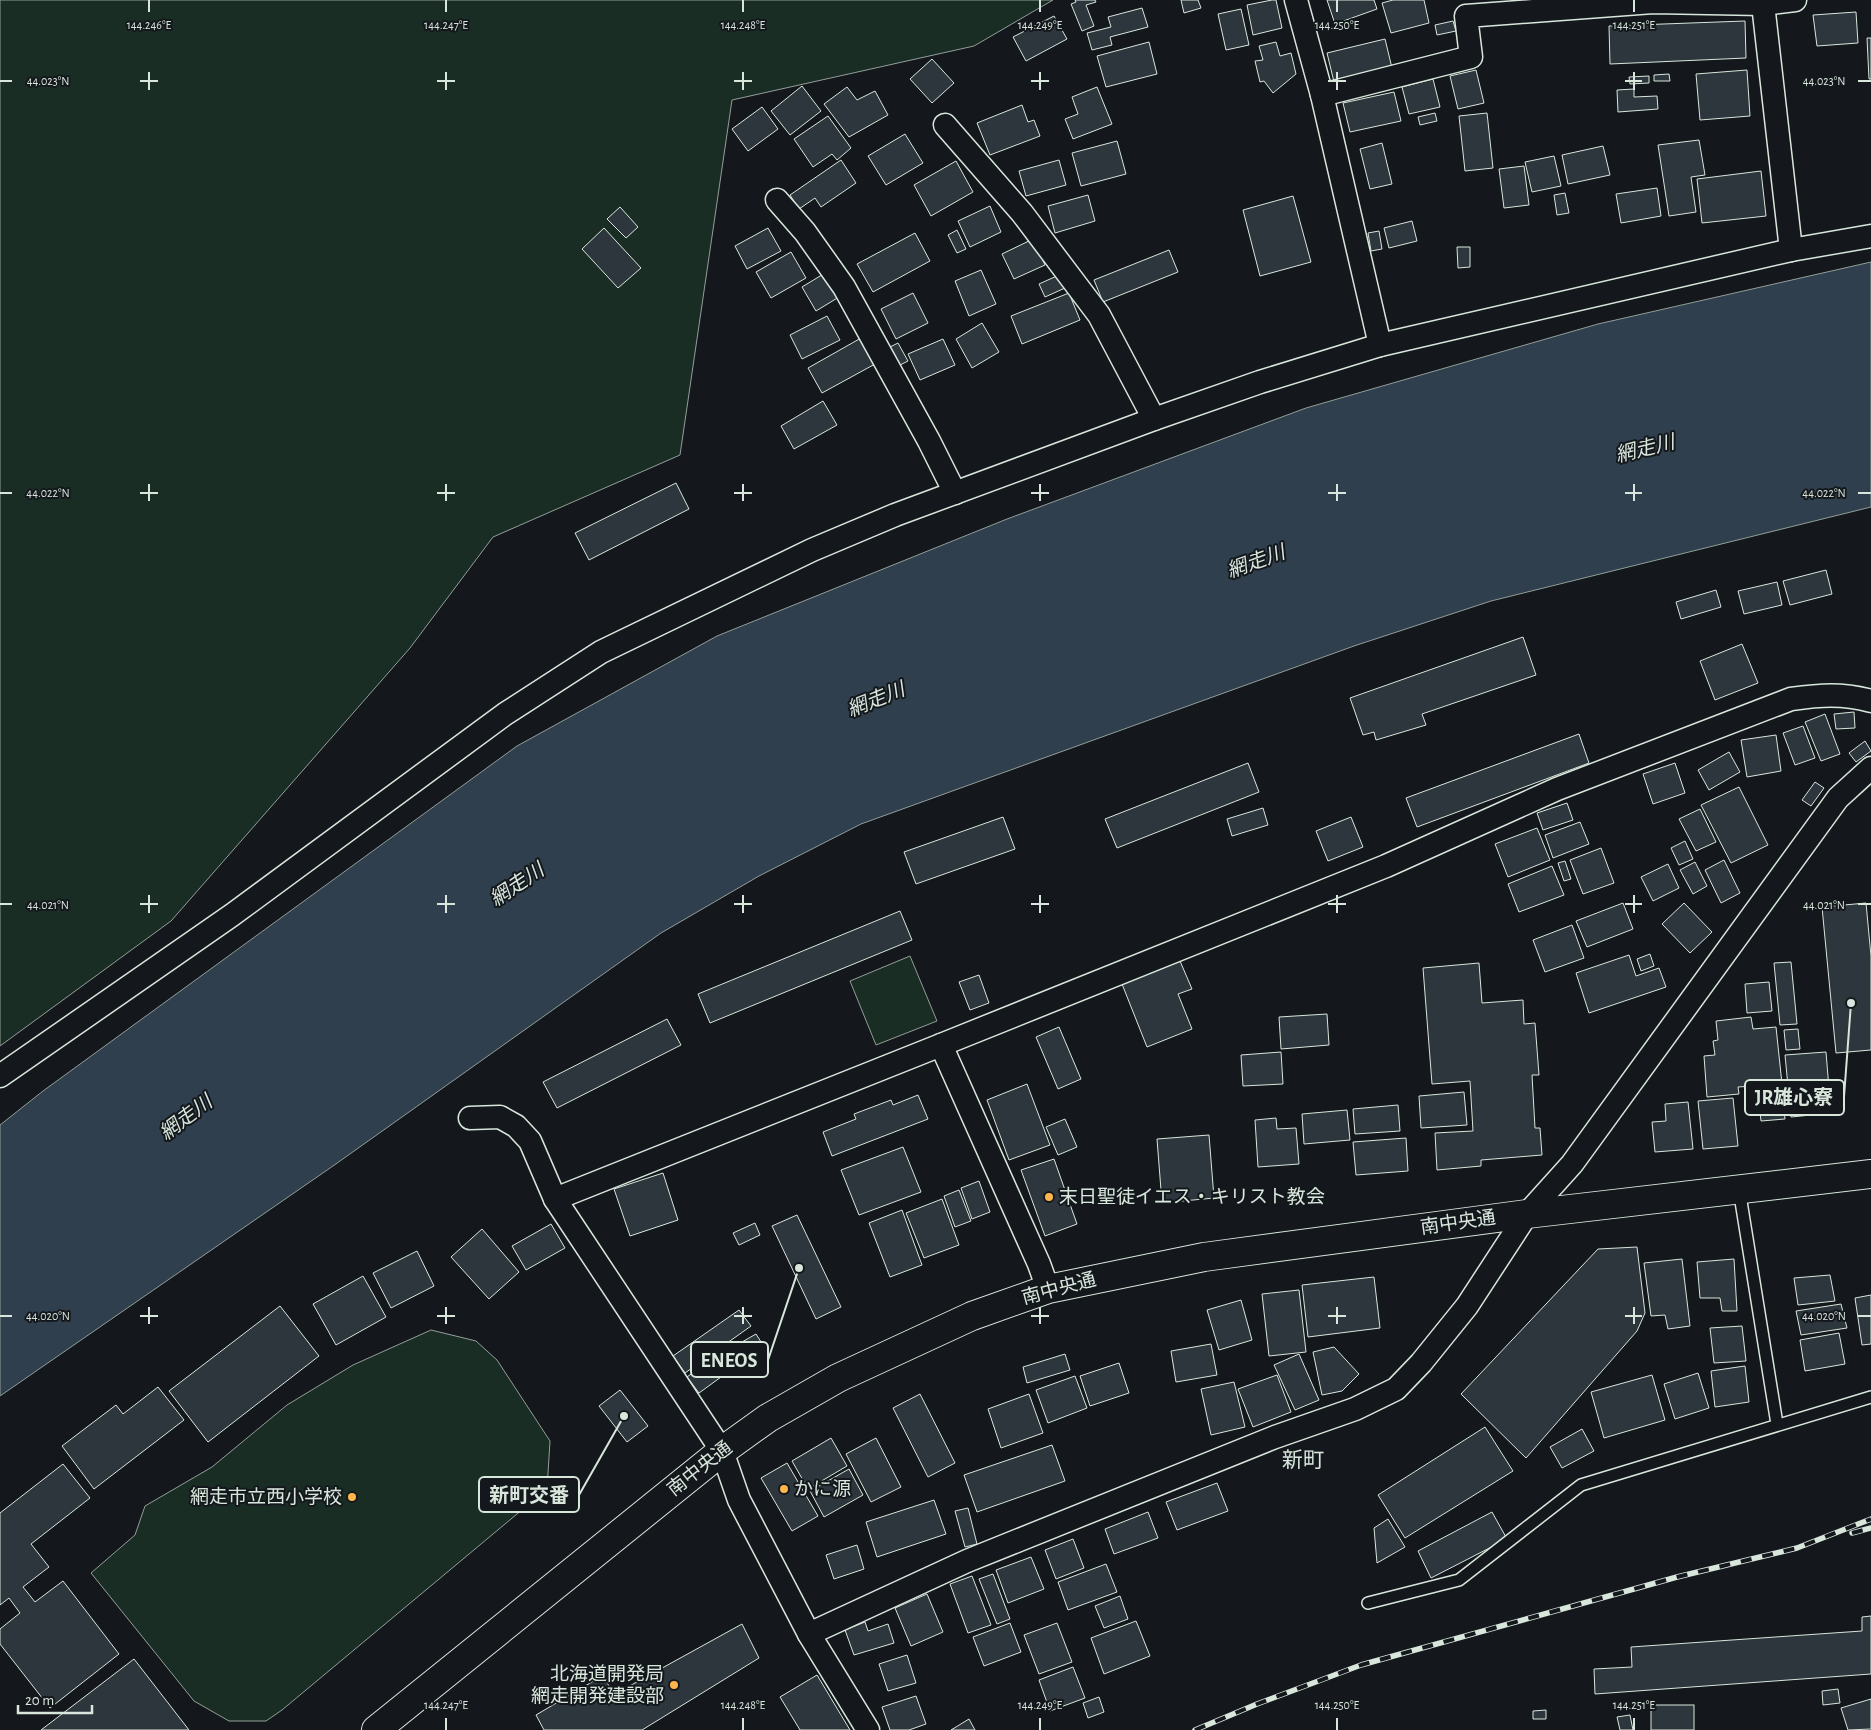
<svg xmlns="http://www.w3.org/2000/svg" width="1871" height="1730" viewBox="0 0 1871 1730" font-family="'Alegreya Sans','Noto Sans JP',sans-serif">
<rect width="100%" height="100%" fill="#14181c"/>
<g fill="#1a2d24" stroke="#939e99">
<polygon points="0,0 1053,0 974,46 732,100 680,455 493,537 410,648 171,921 0,1046"/>
<polygon points="910,956 937,1021 876,1045 850,981"/>
<polygon points="431,1330 476,1341 497,1360 550,1441 547,1489 282,1710 266,1721 229,1721 194,1701 91,1573 135,1535 145,1506 212,1467 287,1405 353,1365"/>
</g>
<polygon fill="#2f3f4d" stroke="#939e99" points="1871,262 1871,507 1491,601 1354,646 861,824 759,876 661,933 333,1166 0,1396 0,1125 43,1091 517,746 717,636 1007,519 1306,408 1598,324"/>
<g fill="#2c363c" stroke="#d8e6dc">
<polygon points="1075,0 1095,0 1096,2 1086,5 1094,26 1082,31 1071,4 1076,2"/>
<polygon points="1181,0 1198,0 1201,8 1184,13"/>
<polygon points="1272,0 1276,0 1282,28 1253,35 1247,5"/>
<polygon points="1327,0 1374,0 1377,9 1335,24"/>
<polygon points="1393,0 1424,0 1429,23 1391,33 1382,3"/>
<polygon points="1142,8 1148,27 1110,37 1112,45 1092,50 1087,33 1111,27 1108,17"/>
<polygon points="1241,9 1249,45 1226,50 1218,14"/>
<polygon points="1856,12 1858,43 1817,46 1813,15"/>
<polygon points="1054,16 1067,39 1026,61 1013,37"/>
<polygon points="1453,21 1456,31 1437,35 1435,25"/>
<polygon points="1745,21 1746,58 1610,64 1609,26"/>
<polygon points="1867,38 1871,38 1871,79 1869,79"/>
<polygon points="1385,39 1392,68 1334,82 1327,53"/>
<polygon points="1149,42 1157,74 1106,87 1097,56"/>
<polygon points="1276,42 1280,56 1291,53 1296,74 1273,93 1264,81 1260,82 1255,61 1263,60 1259,46"/>
<polygon points="932,59 954,83 932,103 910,79"/>
<polygon points="1476,70 1484,103 1458,109 1450,76"/>
<polygon points="1747,70 1750,116 1700,120 1696,74"/>
<polygon points="1669,74 1670,81 1654,81 1654,75"/>
<polygon points="1649,76 1649,83 1630,84 1629,77"/>
<polygon points="1433,79 1440,107 1409,114 1402,87"/>
<polygon points="802,86 821,111 790,135 771,111"/>
<polygon points="847,87 857,100 875,91 888,115 849,137 824,104"/>
<polygon points="1097,87 1112,124 1073,139 1065,119 1078,114 1072,97"/>
<polygon points="1634,89 1634,97 1657,96 1658,109 1618,112 1617,90"/>
<polygon points="1394,92 1401,121 1350,132 1343,103"/>
<polygon points="1022,105 1028,122 1034,120 1040,136 990,155 977,123"/>
<polygon points="762,107 778,129 748,151 732,129"/>
<polygon points="1435,113 1437,121 1420,125 1418,117"/>
<polygon points="1487,113 1493,168 1465,171 1459,116"/>
<polygon points="828,116 851,148 837,160 832,154 813,167 794,139"/>
<polygon points="905,134 923,163 886,185 868,156"/>
<polygon points="1699,140 1705,175 1691,177 1696,212 1669,216 1658,145"/>
<polygon points="1117,141 1126,174 1081,186 1072,153"/>
<polygon points="1382,143 1392,184 1370,189 1360,149"/>
<polygon points="1603,146 1610,175 1568,184 1562,155"/>
<polygon points="1554,156 1561,186 1532,192 1525,162"/>
<polygon points="841,160 856,183 821,207 815,198 799,209 790,195"/>
<polygon points="1059,160 1066,185 1026,196 1019,171"/>
<polygon points="956,161 973,192 931,216 914,185"/>
<polygon points="1524,166 1529,205 1504,208 1499,169"/>
<polygon points="1761,171 1766,216 1702,223 1697,179"/>
<polygon points="1657,188 1661,216 1621,223 1616,194"/>
<polygon points="1565,193 1569,213 1557,215 1554,195"/>
<polygon points="1088,195 1095,221 1055,233 1048,206"/>
<polygon points="1293,196 1311,262 1260,276 1243,210"/>
<polygon points="990,206 1001,232 970,247 958,221"/>
<polygon points="620,207 638,227 626,238 607,219"/>
<polygon points="1412,221 1417,241 1389,248 1384,228"/>
<polygon points="604,228 641,268 618,288 582,249"/>
<polygon points="768,228 781,251 747,269 735,246"/>
<polygon points="957,230 966,249 957,253 948,235"/>
<polygon points="1379,231 1382,249 1371,251 1368,233"/>
<polygon points="915,233 930,261 873,292 857,264"/>
<polygon points="1033,239 1045,265 1014,279 1002,254"/>
<polygon points="1457,247 1470,247 1470,267 1458,268"/>
<polygon points="1169,250 1178,272 1103,302 1094,280"/>
<polygon points="791,252 806,278 771,298 756,272"/>
<polygon points="981,270 996,304 969,316 955,281"/>
<polygon points="825,273 839,297 816,311 802,287"/>
<polygon points="1059,275 1065,288 1045,297 1039,284"/>
<polygon points="913,293 928,323 896,339 881,309"/>
<polygon points="1069,293 1080,320 1022,344 1011,316"/>
<polygon points="827,316 840,340 802,359 790,335"/>
<polygon points="982,323 999,352 972,368 956,339"/>
<polygon points="861,338 875,364 822,393 808,368"/>
<polygon points="943,339 955,365 920,380 908,354"/>
<polygon points="898,343 908,361 900,365 890,347"/>
<polygon points="823,401 837,425 794,449 781,426"/>
<polygon points="676,483 689,509 589,560 575,533"/>
<polygon points="1826,570 1832,594 1790,605 1783,581"/>
<polygon points="1777,582 1782,605 1744,614 1738,591"/>
<polygon points="1716,590 1721,607 1681,619 1676,602"/>
<polygon points="1523,637 1536,675 1422,714 1426,725 1376,740 1374,732 1363,735 1350,698"/>
<polygon points="1742,644 1758,683 1715,700 1700,661"/>
<polygon points="1854,712 1855,728 1836,729 1834,714"/>
<polygon points="1825,714 1840,754 1821,761 1805,722"/>
<polygon points="1803,726 1815,758 1795,765 1783,733"/>
<polygon points="1579,734 1589,763 1417,827 1406,798"/>
<polygon points="1776,735 1781,771 1747,777 1741,740"/>
<polygon points="1865,741 1871,751 1856,762 1849,753"/>
<polygon points="1729,752 1740,772 1709,790 1698,770"/>
<polygon points="1248,763 1259,792 1117,848 1105,819"/>
<polygon points="1675,763 1685,793 1653,804 1643,774"/>
<polygon points="1815,782 1824,788 1811,806 1802,800"/>
<polygon points="1739,787 1768,845 1731,863 1701,805"/>
<polygon points="1567,803 1573,820 1543,830 1537,813"/>
<polygon points="1263,808 1268,825 1232,836 1227,819"/>
<polygon points="1700,809 1716,842 1696,851 1679,819"/>
<polygon points="1003,817 1015,849 916,884 904,852"/>
<polygon points="1351,817 1363,847 1328,861 1316,831"/>
<polygon points="1580,822 1589,844 1553,858 1545,835"/>
<polygon points="1537,828 1550,860 1508,877 1495,844"/>
<polygon points="1685,841 1693,859 1679,865 1671,848"/>
<polygon points="1601,848 1614,883 1583,894 1570,860"/>
<polygon points="1724,860 1740,893 1721,903 1705,870"/>
<polygon points="1565,861 1571,879 1564,881 1558,863"/>
<polygon points="1695,862 1707,886 1693,894 1680,870"/>
<polygon points="1668,864 1679,888 1653,901 1641,877"/>
<polygon points="1552,866 1564,895 1519,912 1508,884"/>
<polygon points="1623,903 1633,929 1587,947 1576,921"/>
<polygon points="1684,903 1712,932 1690,953 1662,924"/>
<polygon points="1866,903 1871,956 1871,1050 1836,1053 1822,907"/>
<polygon points="900,911 912,940 710,1023 698,994"/>
<polygon points="1572,925 1584,958 1545,972 1533,940"/>
<polygon points="1650,954 1654,966 1641,971 1637,959"/>
<polygon points="1629,955 1636,976 1659,968 1666,987 1589,1013 1576,973"/>
<polygon points="1180,961 1192,989 1178,994 1192,1029 1147,1047 1122,984"/>
<polygon points="1791,962 1797,1024 1780,1025 1774,963"/>
<polygon points="1479,963 1482,1003 1523,1000 1524,1024 1535,1023 1539,1075 1532,1075 1535,1128 1540,1128 1542,1155 1481,1160 1481,1166 1437,1170 1435,1133 1473,1131 1470,1081 1432,1084 1423,968"/>
<polygon points="979,975 989,1003 970,1010 959,982"/>
<polygon points="1769,982 1772,1011 1747,1013 1745,984"/>
<polygon points="1327,1014 1329,1045 1281,1049 1279,1017"/>
<polygon points="1751,1017 1753,1029 1776,1027 1782,1084 1738,1087 1739,1094 1707,1097 1704,1056 1715,1055 1713,1041 1718,1040 1716,1021"/>
<polygon points="667,1019 681,1045 557,1108 543,1082"/>
<polygon points="1059,1027 1081,1079 1058,1089 1036,1037"/>
<polygon points="1798,1029 1800,1049 1786,1050 1784,1030"/>
<polygon points="1281,1052 1283,1084 1243,1086 1241,1055"/>
<polygon points="1826,1052 1831,1113 1791,1117 1785,1055"/>
<polygon points="1027,1084 1050,1145 1009,1160 987,1100"/>
<polygon points="1782,1091 1785,1119 1761,1121 1758,1093"/>
<polygon points="1464,1092 1467,1125 1421,1128 1419,1096"/>
<polygon points="918,1095 928,1119 832,1156 823,1132 856,1119 854,1114 891,1100 893,1105"/>
<polygon points="1733,1098 1738,1146 1703,1149 1698,1101"/>
<polygon points="1688,1102 1693,1149 1655,1152 1652,1122 1666,1121 1665,1104"/>
<polygon points="1398,1105 1400,1131 1355,1134 1353,1109"/>
<polygon points="1347,1110 1350,1140 1304,1144 1302,1114"/>
<polygon points="1276,1118 1277,1129 1296,1128 1299,1164 1258,1167 1255,1120"/>
<polygon points="1065,1119 1077,1147 1058,1155 1046,1127"/>
<polygon points="1209,1135 1214,1198 1162,1203 1157,1139"/>
<polygon points="1406,1138 1408,1171 1356,1175 1353,1142"/>
<polygon points="903,1147 921,1192 859,1215 841,1170"/>
<polygon points="1054,1159 1077,1224 1045,1236 1021,1170"/>
<polygon points="663,1173 678,1220 630,1236 614,1189"/>
<polygon points="979,1181 990,1212 972,1219 961,1188"/>
<polygon points="959,1190 971,1221 955,1227 944,1196"/>
<polygon points="942,1199 959,1245 924,1258 906,1213"/>
<polygon points="902,1210 922,1265 890,1277 869,1223"/>
<polygon points="797,1215 841,1307 816,1319 772,1226"/>
<polygon points="755,1223 760,1235 739,1245 733,1233"/>
<polygon points="551,1224 565,1248 526,1270 512,1246"/>
<polygon points="482,1229 519,1272 489,1299 451,1257"/>
<polygon points="1637,1247 1645,1313 1637,1331 1526,1458 1461,1394 1598,1249"/>
<polygon points="417,1251 434,1286 391,1308 373,1273"/>
<polygon points="1682,1259 1690,1326 1668,1329 1665,1315 1651,1316 1644,1263"/>
<polygon points="1734,1259 1737,1311 1722,1311 1720,1298 1700,1298 1697,1262"/>
<polygon points="1830,1275 1835,1301 1798,1305 1794,1278"/>
<polygon points="363,1276 386,1317 336,1345 313,1304"/>
<polygon points="1374,1277 1380,1328 1308,1337 1302,1285"/>
<polygon points="1299,1290 1306,1352 1269,1356 1262,1294"/>
<polygon points="1871,1295 1871,1344 1862,1345 1855,1298"/>
<polygon points="1241,1300 1252,1340 1219,1350 1207,1310"/>
<polygon points="1841,1304 1847,1328 1801,1335 1796,1311"/>
<polygon points="280,1306 319,1356 208,1442 169,1391"/>
<polygon points="739,1310 751,1326 685,1373 673,1356"/>
<polygon points="1742,1326 1746,1361 1714,1363 1710,1328"/>
<polygon points="1839,1333 1845,1364 1805,1371 1800,1340"/>
<polygon points="756,1334 763,1345 734,1362 728,1350"/>
<polygon points="1211,1344 1217,1375 1176,1382 1171,1351"/>
<polygon points="1334,1347 1359,1374 1342,1391 1322,1395 1313,1352"/>
<polygon points="1065,1354 1070,1370 1027,1383 1023,1367"/>
<polygon points="1299,1354 1319,1400 1295,1410 1274,1365"/>
<polygon points="709,1361 721,1377 699,1393 687,1377"/>
<polygon points="1119,1363 1129,1393 1090,1406 1080,1376"/>
<polygon points="1745,1366 1749,1402 1715,1407 1711,1371"/>
<polygon points="1698,1373 1709,1408 1675,1419 1664,1384"/>
<polygon points="1277,1375 1291,1412 1253,1427 1238,1389"/>
<polygon points="1652,1375 1665,1420 1604,1438 1591,1392"/>
<polygon points="1075,1376 1087,1408 1048,1423 1036,1390"/>
<polygon points="1234,1382 1245,1427 1211,1435 1201,1389"/>
<polygon points="158,1387 184,1420 94,1489 62,1446 116,1405 123,1414"/>
<polygon points="620,1390 648,1426 627,1442 599,1406"/>
<polygon points="920,1394 955,1463 928,1477 893,1408"/>
<polygon points="1029,1394 1043,1433 1001,1448 988,1409"/>
<polygon points="1485,1427 1513,1471 1405,1538 1378,1495"/>
<polygon points="1582,1429 1594,1451 1562,1468 1550,1447"/>
<polygon points="831,1438 847,1466 808,1489 792,1461"/>
<polygon points="876,1438 901,1487 871,1502 846,1454"/>
<polygon points="1052,1445 1065,1481 977,1512 964,1475"/>
<polygon points="787,1463 818,1516 792,1531 761,1478"/>
<polygon points="63,1464 90,1498 31,1544 49,1567 23,1587 35,1602 63,1581 119,1654 50,1708 0,1644 0,1629 20,1613 9,1598 0,1605 0,1513"/>
<polygon points="849,1469 863,1495 824,1517 810,1491"/>
<polygon points="1217,1483 1228,1511 1177,1530 1166,1502"/>
<polygon points="934,1500 946,1534 877,1557 866,1522"/>
<polygon points="968,1508 977,1544 965,1547 955,1511"/>
<polygon points="1148,1512 1158,1538 1114,1554 1105,1529"/>
<polygon points="1492,1512 1507,1539 1431,1578 1418,1551"/>
<polygon points="1388,1519 1405,1547 1377,1563 1374,1528"/>
<polygon points="1073,1539 1084,1568 1056,1579 1045,1550"/>
<polygon points="857,1545 864,1569 834,1579 826,1555"/>
<polygon points="1031,1557 1044,1589 1008,1603 996,1570"/>
<polygon points="1106,1564 1117,1592 1068,1610 1058,1582"/>
<polygon points="993,1574 1010,1619 997,1624 979,1579"/>
<polygon points="972,1576 991,1625 968,1633 950,1584"/>
<polygon points="927,1594 943,1632 911,1646 895,1608"/>
<polygon points="1120,1596 1128,1619 1104,1628 1095,1606"/>
<polygon points="1871,1616 1871,1674 1595,1694 1594,1669 1632,1667 1631,1647 1862,1631 1862,1617"/>
<polygon points="1136,1621 1150,1656 1104,1674 1091,1638"/>
<polygon points="865,1622 868,1631 888,1624 894,1643 854,1655 845,1630"/>
<polygon points="1010,1623 1021,1652 984,1666 973,1637"/>
<polygon points="1057,1623 1072,1662 1039,1674 1024,1635"/>
<polygon points="742,1624 759,1658 642,1730 544,1730 536,1715 602,1676 615,1694"/>
<polygon points="907,1655 916,1683 888,1691 879,1664"/>
<polygon points="134,1659 189,1730 41,1730"/>
<polygon points="1073,1667 1085,1698 1050,1711 1039,1680"/>
<polygon points="817,1675 850,1730 800,1730 780,1697"/>
<polygon points="1838,1689 1840,1703 1823,1705 1822,1691"/>
<polygon points="916,1696 926,1724 909,1730 890,1730 882,1707"/>
<polygon points="1099,1697 1104,1712 1088,1718 1083,1703"/>
<polygon points="1871,1699 1871,1729 1848,1730 1841,1708"/>
<rect x="1651" y="1705" width="43" height="25"/>
<polygon points="1546,1710 1546,1719 1533,1719 1533,1711"/>
<polygon points="1630,1715 1633,1730 1620,1730 1617,1717"/>
<polygon points="969,1719 975,1730 951,1730"/>
</g>
<g fill="none" stroke-linecap="round" stroke-linejoin="round">
<g stroke="#d8e6dc" stroke-width="14">
<g id="service">
<polyline points="1739,1189 1777,1424"/>
<polyline points="1368,1603 1459,1580 1581,1485 1871,1397"/>
</g>
</g>
<g stroke="#d8e6dc" stroke-width="25">
<g id="minor">
<polyline points="1296,0 1322,95 1380,345"/>
<polyline points="1763,4 1791,250"/>
<polyline points="1322,95 1471,57 1466,16 1653,2 1763,4 1795,0"/>
<polyline points="945,125 1022,213 1099,315 1154,419"/>
<polyline points="777,200 805,232 844,287 929,441 955,493"/>
<polyline points="0,1076 232,915 505,714 601,652 812,550 895,515 1154,419 1260,382 1380,345 1791,250 1871,236"/>
<polyline points="470,1118 500,1117 516,1126 530,1141 555,1199 722,1451 739,1500 809,1634 868,1730"/>
<polyline points="555,1199 941,1045"/>
<path d="M1048 1289 1039 1264 941 1045 1386 866 1557 789 1791 699C1820 695 1842 693 1871 701"/>
<polyline points="809,1634 967,1561 1275,1437 1355,1409 1396,1389 1421,1363 1467,1306 1527,1214 1572,1164 1838,798 1871,768"/>
</g>
</g>
<g stroke="#d8e6dc" stroke-width="30">
<polyline id="trunk" points="376,1730 722,1451 768,1418 838,1378 972,1316 1048,1289 1204,1257 1527,1214 1871,1174"/>
</g>
<use href="#service" stroke="#14181c" stroke-width="11"/>
<use href="#minor" stroke="#14181c" stroke-width="22"/>
<use href="#trunk" stroke="#14181c" stroke-width="28"/>
<g stroke="#d8e6dc" stroke-width="5.5">
<g id="rail">
<polyline points="1852,1533 1871,1528"/>
<polyline points="1195,1730 1257,1704 1361,1665 1677,1577 1797,1548 1871,1519"/>
</g>
</g>
<use href="#rail" stroke="#14181c" stroke-width="4" stroke-dasharray="11" stroke-linecap="butt"/>
</g>
<path fill="none" stroke="#d8e6dc" stroke-width="2" d="M149 0V12M446 0V12M743 0V12M1040 0V12M1337 0V12M1634 0V12M149 72V90M446 72V90M743 72V90M1040 72V90M1337 72V90M1634 72V90M0 81H12M140 81H158M437 81H455M734 81H752M1031 81H1049M1328 81H1346M1625 81H1642M1858 81H1871M149 484V501M446 484V501M743 484V501M1040 484V501M1337 484V501M1634 484V501M0 493H12M140 493H158M437 493H455M734 493H752M1031 493H1049M1328 493H1346M1625 493H1642M1858 493H1871M149 895V913M446 895V913M743 895V913M1040 895V913M1337 895V913M1634 895V913M0 904H12M140 904H158M437 904H455M734 904H752M1031 904H1049M1328 904H1346M1625 904H1642M1858 904H1871M149 1307V1324M446 1307V1324M743 1307V1324M1040 1307V1324M1337 1307V1324M1634 1307V1324M0 1316H12M140 1316H158M437 1316H455M734 1316H752M1031 1316H1049M1328 1316H1346M1625 1316H1642M1858 1316H1871M446 1718V1730M743 1718V1730M1040 1718V1730M1337 1718V1730M1634 1718V1730"/>
<g fill="#ffb74d" stroke="#14181c" stroke-width="2">
<circle cx="1049" cy="1197" r="5"/>
<circle cx="784" cy="1489" r="5"/>
<circle cx="352" cy="1497" r="5"/>
<circle cx="674" cy="1685" r="5"/>
</g>
<g text-anchor="middle" dominant-baseline="central" stroke-width="4" stroke-linejoin="round" paint-order="stroke">
<g font-size="19" fill="#d8e6dc" stroke="#14181c" text-anchor="start">
<text x="1059" y="1197">末日聖徒イエス・キリスト教会</text>
<text x="794" y="1489">かに源</text>
<text x="342" y="1497" text-anchor="end">網走市立西小学校</text>
<text x="664" y="1674" text-anchor="end">北海道開発局<tspan x="664" dy="22">網走開発建設部</tspan></text>
</g>
<g font-size="19" fill="#d8e6dc" stroke="#14181c">
<text transform="translate(1458 1223) rotate(-8)">南中央通</text>
<text transform="translate(1059 1289) rotate(-15)">南中央通</text>
<text transform="translate(700 1469) rotate(-38)">南中央通</text>
</g>
<g font-size="20" font-style="italic" fill="#d8e6dc" stroke="#14181c">
<text transform="translate(1645 449) rotate(-14)">網走川</text>
<text transform="translate(1256 562) rotate(-20)">網走川</text>
<text transform="translate(876 700) rotate(-22)">網走川</text>
<text transform="translate(517 885) rotate(-34)">網走川</text>
<text transform="translate(186 1118) rotate(-37)">網走川</text>
</g>
<g font-size="21" fill="#d8e6dc" stroke="#14181c">
<text x="1303" y="1460">新町</text>
</g>
</g>
<g font-size="12" text-anchor="middle" fill="#d8e6dc" stroke="#14181c" stroke-width="4" stroke-linejoin="round" paint-order="stroke">
<text x="149" y="29">144.246°E</text>
<text x="446" y="29">144.247°E</text>
<text x="743" y="29">144.248°E</text>
<text x="1040" y="29">144.249°E</text>
<text x="1337" y="29">144.250°E</text>
<text x="1634" y="29">144.251°E</text>
<text x="48" y="85">44.023°N</text>
<text x="1824" y="85">44.023°N</text>
<text x="48" y="497">44.022°N</text>
<text x="1824" y="497">44.022°N</text>
<text x="48" y="909">44.021°N</text>
<text x="1824" y="909">44.021°N</text>
<text x="48" y="1320">44.020°N</text>
<text x="1824" y="1320">44.020°N</text>
<text x="446" y="1709">144.247°E</text>
<text x="743" y="1709">144.248°E</text>
<text x="1040" y="1709">144.249°E</text>
<text x="1337" y="1709">144.250°E</text>
<text x="1634" y="1709">144.251°E</text>
</g>
<path fill="none" stroke="#d8e6dc" stroke-width="2" d="M1851 1003L1844 1097M799 1268L768 1360M624 1416L579 1495"/>
<g fill="#d8e6dc" stroke="#14181c" stroke-width="2">
<circle cx="1851" cy="1003" r="5"/>
<circle cx="799" cy="1268" r="5"/>
<circle cx="624" cy="1416" r="5"/>
</g>
<g fill="#14181c" stroke="#d8e6dc" stroke-width="2">
<rect x="1745" y="1080" width="99" height="35" rx="5"/>
<rect x="691" y="1342" width="77" height="35" rx="5"/>
<rect x="479" y="1477" width="100" height="35" rx="5"/>
</g>
<g font-size="20" text-anchor="middle" font-weight="bold" fill="#d8e6dc">
<text x="1794" y="1104">JR雄心寮</text>
<text x="729" y="1367">ENEOS</text>
<text x="529" y="1502">新町交番</text>
</g>
<path d="M18 1705v8h74v-8" fill="none" stroke="#d8e6dc" stroke-width="2.5"/>
<text x="25" y="1705" font-size="15" fill="#d8e6dc" stroke="#14181c" stroke-width="4" paint-order="stroke">20 m</text>
</svg>
